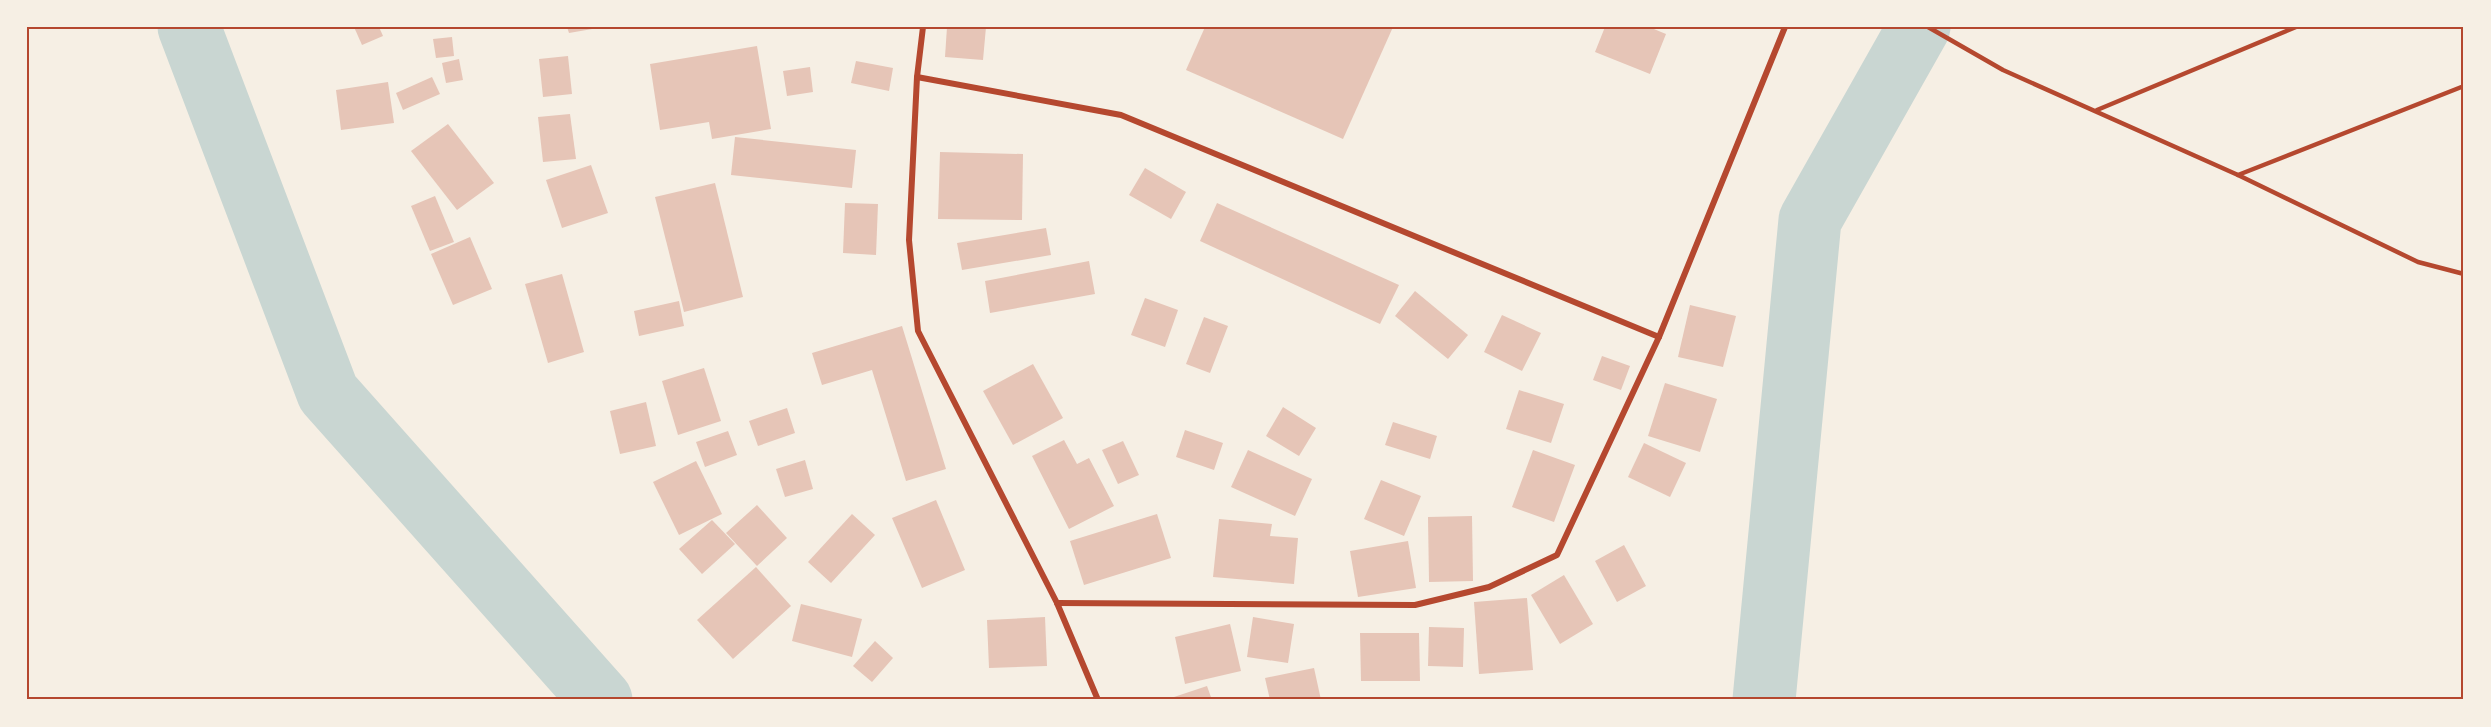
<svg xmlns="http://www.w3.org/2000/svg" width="2491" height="727" viewBox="0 0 2491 727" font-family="'Work Sans',sans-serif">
<rect width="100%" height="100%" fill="#f6efe4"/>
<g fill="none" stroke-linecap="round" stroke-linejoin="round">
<g stroke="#c9d6d2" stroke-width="63">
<polyline points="189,27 328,393 601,700"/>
<polyline points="1764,700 1810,220 1919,27"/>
</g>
</g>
<g fill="#e6c5b7">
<polygon points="354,27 379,27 383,36 362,45"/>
<polygon points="567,27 598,27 598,28 569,33"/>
<polygon points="947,27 986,27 983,60 945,57"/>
<polygon points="1205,27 1393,27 1343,139 1186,70"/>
<polygon points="1605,27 1649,27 1666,34 1650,74 1595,52"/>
<polygon points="452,37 454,56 436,58 433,39"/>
<polygon points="757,46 771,129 712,139 709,122 660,130 650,64"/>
<polygon points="568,56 572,94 543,97 539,59"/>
<polygon points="459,59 463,80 446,83 442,63"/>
<polygon points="856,61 893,68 889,91 851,83"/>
<polygon points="810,67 813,92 787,96 783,71"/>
<polygon points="432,77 440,94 403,110 396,93"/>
<polygon points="388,82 394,123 341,130 336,90"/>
<polygon points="570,114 576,159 543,162 538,117"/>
<polygon points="448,124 494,183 457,210 411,151"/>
<polygon points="735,137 856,150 852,188 731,175"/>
<polygon points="940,152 1023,154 1022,220 938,219"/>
<polygon points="591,165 608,213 562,228 546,180"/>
<polygon points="1145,168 1186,192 1171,219 1129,195"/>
<polygon points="715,183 743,297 684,312 655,197"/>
<polygon points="435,196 454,242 430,251 411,206"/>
<polygon points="845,203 878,204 876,255 843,253"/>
<polygon points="1217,203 1399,285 1380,324 1200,241"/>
<polygon points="1046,228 1051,255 962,270 957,243"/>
<polygon points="470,237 492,289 453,305 431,254"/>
<polygon points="1089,261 1095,294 990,313 985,281"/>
<polygon points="562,274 584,352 548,363 525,284"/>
<polygon points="1415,291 1468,335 1448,359 1395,316"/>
<polygon points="1145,298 1178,310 1165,347 1131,335"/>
<polygon points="679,301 684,326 639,336 634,311"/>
<polygon points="1690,305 1736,316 1723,367 1678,357"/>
<polygon points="1502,315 1541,333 1522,371 1484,352"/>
<polygon points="1204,317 1228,326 1210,373 1186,364"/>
<polygon points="902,326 946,469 906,481 872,370 822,385 812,353"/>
<polygon points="1602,356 1630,366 1621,390 1593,380"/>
<polygon points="1033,364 1063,418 1013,445 983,391"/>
<polygon points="704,368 721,421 678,435 662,381"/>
<polygon points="1665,383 1717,399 1700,452 1648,436"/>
<polygon points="1519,390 1564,404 1551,443 1506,429"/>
<polygon points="646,402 656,446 620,454 610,411"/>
<polygon points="1283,407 1316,428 1299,456 1266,436"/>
<polygon points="787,408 795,433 758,446 749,421"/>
<polygon points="1393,422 1437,436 1430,459 1385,445"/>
<polygon points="1185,430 1223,443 1214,470 1176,457"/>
<polygon points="728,431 737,455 705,467 696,442"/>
<polygon points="1064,440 1077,464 1089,458 1114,506 1069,529 1032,456"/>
<polygon points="1123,441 1139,475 1118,484 1102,450"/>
<polygon points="1644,443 1686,463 1670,497 1628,477"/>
<polygon points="1248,450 1312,479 1295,516 1231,487"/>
<polygon points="1533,450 1575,465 1554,522 1512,507"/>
<polygon points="805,460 813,489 785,497 776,469"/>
<polygon points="696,461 722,514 679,535 653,482"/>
<polygon points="1381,480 1421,496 1404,536 1364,519"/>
<polygon points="936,500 965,570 922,588 892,518"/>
<polygon points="757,505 787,538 757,566 726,533"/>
<polygon points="852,514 875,535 831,583 808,562"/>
<polygon points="1157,514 1171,558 1084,585 1070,541"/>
<polygon points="1472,516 1473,581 1429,582 1428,517"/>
<polygon points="1219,519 1272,524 1270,536 1298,538 1294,584 1213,577"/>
<polygon points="712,520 735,544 702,574 679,549"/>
<polygon points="1408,541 1416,588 1358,597 1350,551"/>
<polygon points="1624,545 1646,586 1617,602 1595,561"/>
<polygon points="756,567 791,606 733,659 697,620"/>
<polygon points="1564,575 1593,624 1560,644 1531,595"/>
<polygon points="1527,598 1533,670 1479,674 1474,602"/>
<polygon points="801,604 862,619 852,657 792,641"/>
<polygon points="1045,617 1047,666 989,668 987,620"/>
<polygon points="1253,617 1294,624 1288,663 1247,657"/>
<polygon points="1230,624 1241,671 1185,684 1175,637"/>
<polygon points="1429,627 1464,628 1463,667 1428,666"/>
<polygon points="1360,633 1419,633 1420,681 1361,681"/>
<polygon points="875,641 893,658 872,682 853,666"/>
<polygon points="1314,668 1321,700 1270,700 1265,678"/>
<polygon points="1207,686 1212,700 1165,700"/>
</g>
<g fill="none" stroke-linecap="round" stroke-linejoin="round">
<g stroke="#b5482f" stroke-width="4.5">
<polyline points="1928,27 2003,70 2238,175 2464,86"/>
<polyline points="2097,110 2296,27"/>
<polyline points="2238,175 2418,262 2464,274"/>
</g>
<g stroke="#b5482f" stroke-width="6">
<polyline points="923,27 917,77 909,240 918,331 1057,603 1098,700"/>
<polyline points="917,77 1121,115 1659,337"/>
<polyline points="1057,603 1415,605 1489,587 1557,555 1659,337 1785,27"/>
</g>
</g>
<rect width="2491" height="727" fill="none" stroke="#f6efe4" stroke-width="57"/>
<rect x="28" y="28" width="2434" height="670" fill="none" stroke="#b5482f" stroke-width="2"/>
</svg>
